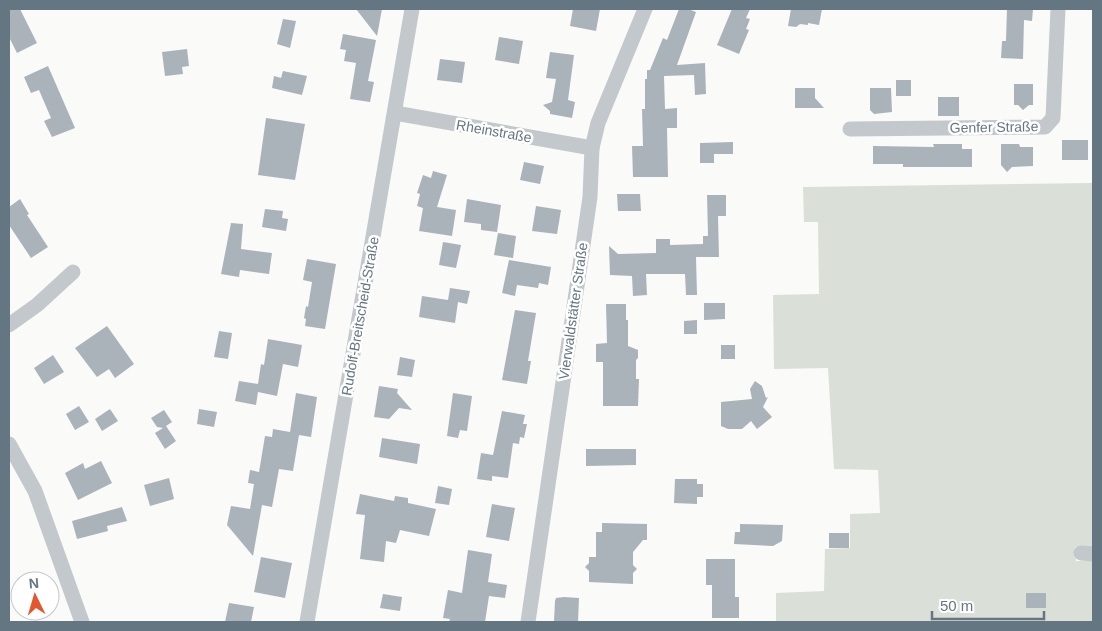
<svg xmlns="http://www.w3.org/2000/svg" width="1102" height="631" viewBox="0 0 1102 631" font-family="Arial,sans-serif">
<rect width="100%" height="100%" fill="#fafaf8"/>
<polygon fill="#dadfd7" points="1093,183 1093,547 1075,547 1076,561 1093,561 1093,622 776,622 776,593 824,591 825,549 850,548 850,514 880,513 878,470 834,469 828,368 774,369 773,295 819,294 818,222 804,222 803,187"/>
<g fill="#aab3b9">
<polygon points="9,9 20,9 37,43 17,53 9,37"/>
<polygon points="356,9 382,9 377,36"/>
<polygon points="573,9 600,9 596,31 570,26"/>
<polygon points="679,9 688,9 696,12 677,65 705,63 706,94 695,95 694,75 664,76 665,109 677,108 677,128 667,128 668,177 633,177 632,146 643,146 642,109 645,109 645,79 647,79 647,70 650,70 663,38 667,40"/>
<polygon points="732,9 750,9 746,18 750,19 746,29 749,30 739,54 717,45"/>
<polygon points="791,9 822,9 819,25 808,23 808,25 800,24 796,27 788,26"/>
<polygon points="1007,9 1033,9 1032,21 1024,20 1023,59 1001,58 1002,41 1006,41"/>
<polygon points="283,19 296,21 290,48 277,44"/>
<polygon points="343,34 376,40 368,81 374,82 370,102 350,99 356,63 344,61 346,50 340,49"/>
<polygon points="499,37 523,41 519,64 495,60"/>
<polygon points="187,49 189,66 182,67 183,74 165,76 162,52"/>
<polygon points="550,52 574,55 568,100 575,102 572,118 550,114 550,111 543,105 552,102 556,79 546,78"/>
<polygon points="440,59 465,62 462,83 437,80"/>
<polygon points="48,66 75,128 52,137 44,121 51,118 39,90 31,93 24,77"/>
<polygon points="283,71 307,76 302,95 272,88 274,76 281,78"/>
<rect x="896" y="80" width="15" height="16"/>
<polygon points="1014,84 1033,84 1033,105 1029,105 1023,110 1018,105 1014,105"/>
<polygon points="795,88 815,88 815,98 824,108 795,108"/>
<polygon points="870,88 891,88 892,112 874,114 870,110"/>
<rect x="938" y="97" width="21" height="19"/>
<polygon points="266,118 305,124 295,180 258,175"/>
<rect x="1062" y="140" width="26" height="20"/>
<polygon points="733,142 733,154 714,154 714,163 700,163 700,143"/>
<polygon points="933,144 962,144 962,149 972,149 972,167 903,167 903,164 873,164 873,146 934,147"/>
<polygon points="1001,144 1019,144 1020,147 1033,147 1033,166 1012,167 1007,172 1001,165"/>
<polygon points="524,162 544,166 540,184 520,180"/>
<polygon points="433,171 447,175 437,207 456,210 452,236 419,231 423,208 417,206 420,194 417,193 423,175 431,178"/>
<polygon points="617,194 640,194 641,211 618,211"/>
<polygon points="707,195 726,195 726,216 718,216 719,257 696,257 697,295 686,295 685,274 646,274 647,295 633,296 632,276 610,275 609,246 618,254 656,253 656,239 670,239 670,245 703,244 703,236 708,236"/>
<polygon points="20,199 29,214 27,215 48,247 31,258 9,225 9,207"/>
<polygon points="467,199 501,205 497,232 481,230 481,224 464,222"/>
<polygon points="536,206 561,210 557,234 532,231"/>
<polygon points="265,209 283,211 282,218 288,219 286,231 262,227"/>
<polygon points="231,223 243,224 241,249 272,253 269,274 240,270 239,277 221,274"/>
<polygon points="498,233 516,236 513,258 494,255"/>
<polygon points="443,242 461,245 456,268 439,265"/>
<polygon points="307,259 336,264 325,329 305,326 306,319 304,318 306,306 308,307 312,282 303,280"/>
<polygon points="509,260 551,267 548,285 539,283 538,288 517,285 515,296 502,293"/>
<polygon points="450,288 470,291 467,304 458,302 455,323 419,317 422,296 448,300"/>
<polygon points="704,303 725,303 725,319 704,320"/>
<polygon points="606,304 626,304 626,320 628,320 628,346 638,350 638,358 636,360 636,379 639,379 638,406 603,406 603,362 596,362 596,344 607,343"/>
<polygon points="515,310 536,313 528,361 531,361 527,384 502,380"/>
<polygon points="697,320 697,334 684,334 684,321"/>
<polygon points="107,326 134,364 115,378 109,369 97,377 75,348"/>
<polygon points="219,331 232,333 228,359 214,357"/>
<polygon points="268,339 302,345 298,367 283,364 277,396 258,392 256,405 235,401 239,381 258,384 261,364 264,365"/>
<rect x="721" y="345" width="14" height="14"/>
<polygon points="53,355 64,372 44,384 34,368"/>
<polygon points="400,357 415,360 412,377 397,375"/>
<polygon points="755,381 762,386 766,398 768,397 763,407 772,417 757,429 751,421 742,429 728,429 721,426 721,402 752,399 750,389"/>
<polygon points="379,386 398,389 397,393 412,410 399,408 389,419 374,417"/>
<polygon points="296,393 317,397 311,437 299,435 293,471 279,469 272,507 262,505 253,556 227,525 231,506 250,509 254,484 248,483 250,470 259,472 265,436 272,437 273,429 290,432"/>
<polygon points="453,393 472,396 467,431 460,430 458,438 447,436"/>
<polygon points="79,406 89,422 75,430 66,414"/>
<polygon points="110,409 118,421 102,431 95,419"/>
<polygon points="199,409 217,412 214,427 197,424"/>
<polygon points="164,410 172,422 166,426 176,441 165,449 155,433 163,428 157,427 151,418"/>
<polygon points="502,411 525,415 523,424 527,424 524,438 520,437 519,444 513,443 508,478 492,476 492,481 477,479 481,453 493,455"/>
<polygon points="382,438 420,444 417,464 379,457"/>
<polygon points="586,449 636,449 636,465 586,466"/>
<polygon points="101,461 112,483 78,500 65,473 83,463 85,469"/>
<polygon points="169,478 174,499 150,506 144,485"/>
<polygon points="675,479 697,479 697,484 703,484 703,497 697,497 697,504 674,503"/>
<polygon points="438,486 452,489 449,505 435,503"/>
<polygon points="360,494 394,501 395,496 408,498 408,503 436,509 429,536 400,530 396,543 386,541 384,562 360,559 365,515 356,514"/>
<polygon points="492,504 515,508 509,541 486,537"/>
<polygon points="122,507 127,521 107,526 108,531 77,539 72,521"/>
<polygon points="602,523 647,524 647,540 643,540 633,552 633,565 637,569 633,573 633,584 589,582 589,571 585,567 589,563 589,557 596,557 596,532 602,532"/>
<polygon points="740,524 783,525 782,541 773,546 734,544 735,532 740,532"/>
<rect x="829" y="533" width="20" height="15"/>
<polygon points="468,550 492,554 488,582 507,585 505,598 489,596 485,622 449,622 450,619 443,618 448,590 462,593"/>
<polygon points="261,557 292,563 285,598 254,592"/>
<polygon points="706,559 735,559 735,597 739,597 739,618 712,618 712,585 706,585"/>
<rect x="1026" y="593" width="20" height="15"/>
<polygon points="383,594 402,597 400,611 380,608"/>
<polygon points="564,597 579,598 578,622 554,621 555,601 556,598"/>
<polygon points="229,603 254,607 251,622 225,622"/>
</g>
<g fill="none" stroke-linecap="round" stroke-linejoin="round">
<g stroke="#c3c8cc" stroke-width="15">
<polyline points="395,113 592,148"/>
<polyline points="850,129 1045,127 1053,118 1058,9"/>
<polyline points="9,325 37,305 73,272"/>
<polyline points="9,444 35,491 82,622"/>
<polyline points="1081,553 1093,554"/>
<polyline points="307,622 412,9"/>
<polyline points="528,622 590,197 592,148 598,123 645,9"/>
</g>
</g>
<g text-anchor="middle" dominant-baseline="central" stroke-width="5" stroke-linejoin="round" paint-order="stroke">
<g font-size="14" fill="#657683" stroke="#fff">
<text transform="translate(994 127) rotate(-1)">Genfer Straße</text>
<text transform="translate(494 131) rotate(10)">Rheinstraße</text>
<text transform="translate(573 311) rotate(-82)">Vierwaldstätter Straße</text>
<text transform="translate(360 316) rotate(-80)">Rudolf-Breitscheid-Straße</text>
</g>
</g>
<rect width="1102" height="631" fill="none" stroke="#657683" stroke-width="20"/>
<g transform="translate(35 596) rotate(355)"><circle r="24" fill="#ffffff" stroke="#c1c8cd"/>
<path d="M0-4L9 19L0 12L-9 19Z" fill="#e4572e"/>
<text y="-8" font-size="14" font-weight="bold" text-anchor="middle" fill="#657683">N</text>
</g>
<path d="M932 611v8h112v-8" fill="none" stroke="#657683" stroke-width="2.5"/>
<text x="940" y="611" font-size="15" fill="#657683" stroke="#ffffff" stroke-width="4" paint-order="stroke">50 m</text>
</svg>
